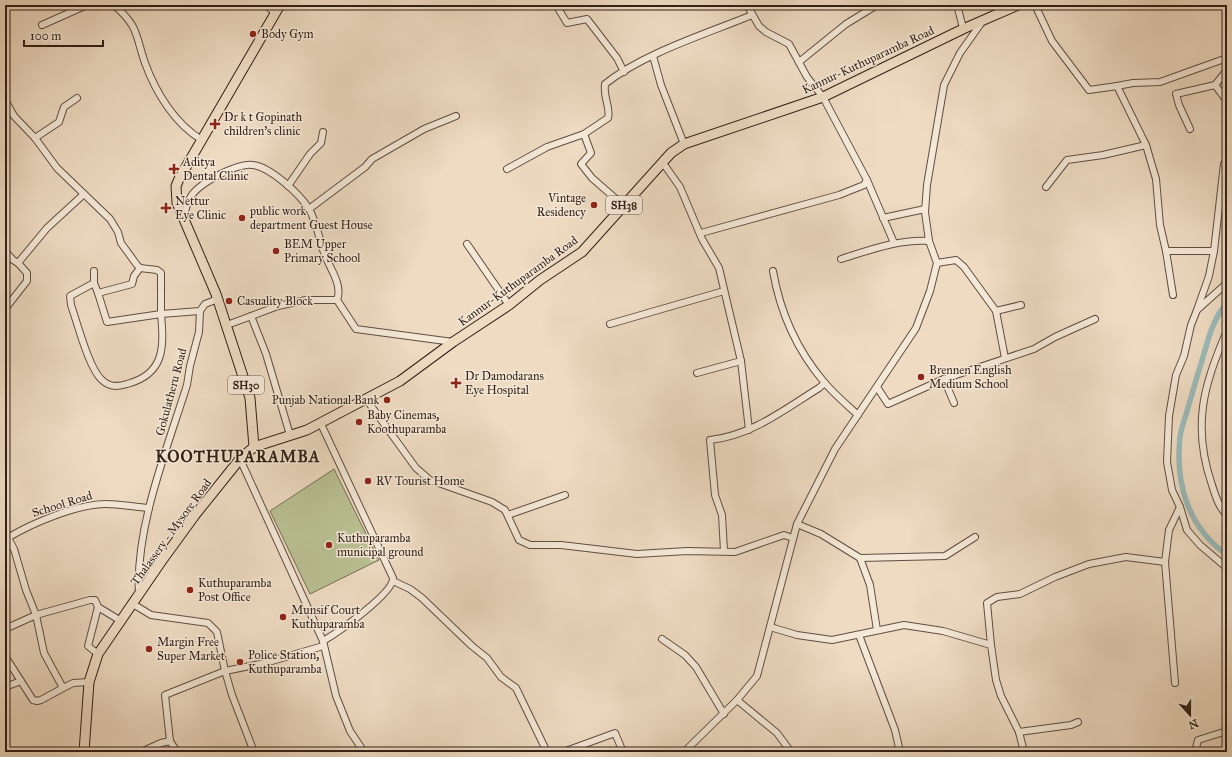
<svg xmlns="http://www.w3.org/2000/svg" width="1232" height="757" viewBox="0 0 1232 757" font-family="'IM FELL Great Primer',serif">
<rect width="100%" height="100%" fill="#eedbc2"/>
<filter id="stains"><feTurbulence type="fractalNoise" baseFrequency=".005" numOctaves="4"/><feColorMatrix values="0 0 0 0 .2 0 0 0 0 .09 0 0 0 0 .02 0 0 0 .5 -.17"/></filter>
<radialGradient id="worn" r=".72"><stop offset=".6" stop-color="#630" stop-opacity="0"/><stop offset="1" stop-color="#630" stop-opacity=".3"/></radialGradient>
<polygon fill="#b9c093" stroke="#757055" points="334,469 379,560 310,594 270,511"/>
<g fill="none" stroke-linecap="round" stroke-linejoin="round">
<path stroke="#9bbab9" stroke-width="5.5" d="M1227 303C1212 319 1207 344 1201 364 1196 379 1192 395 1187 411 1185 419 1181 428 1180 437 1175 484 1188 527 1227 555"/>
<g stroke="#604e42" stroke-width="8">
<g id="street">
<path d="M114 5C139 27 135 34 145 63 156 93 175 124 202 140"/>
<polyline points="265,5 275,12"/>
<polyline points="556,5 567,23 587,19 617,58 624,72"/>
<polyline points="957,5 963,28"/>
<polyline points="1035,5 1052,41 1089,90 1117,86 1146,145 1156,179 1160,225 1166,251 1214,251 1209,276 1197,310"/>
<polyline points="42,25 87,5"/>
<polyline points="653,56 661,85 684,144"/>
<polyline points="799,62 846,24 877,5"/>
<polyline points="1227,70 1215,85 1227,101"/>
<polyline points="1117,86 1133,83 1160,82 1227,58"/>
<polyline points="5,100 14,116 35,138 57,168 110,219 118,232 121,243 137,265 140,268 157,270 161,273 161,314 200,311 205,304 218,299"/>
<polyline points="1190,129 1179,105 1176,94 1215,85"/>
<polyline points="35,138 59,122 64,107 77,98"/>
<polyline points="663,163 680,187 702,239 719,268 741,361 749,430"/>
<polyline points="507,169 547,147 584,134"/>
<polyline points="867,180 894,243"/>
<polyline points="288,186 310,154 321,143 323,132"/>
<polyline points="1046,187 1067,160 1103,155 1146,145"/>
<path d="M624 206 592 178 581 164 591 153 584 134 608 118C611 109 603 97 605 84 644 53 706 34 752 15"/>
<polyline points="309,209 365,167 372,159 424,129 456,116"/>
<path d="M183 218C185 211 187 204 190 198 197 184 238 162 253 165 270 167 300 194 309 209 317 222 319 241 325 255 330 269 343 285 337 300"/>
<polyline points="883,218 925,209"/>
<polyline points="701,233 839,195 864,185 867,180 823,97 807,77 789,44 766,32 759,26 747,5"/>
<polyline points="467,244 509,305"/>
<polyline points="5,251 13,260 18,263"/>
<polyline points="1166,251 1173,295"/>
<polyline points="1214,251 1224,164 1227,160"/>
<path d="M841 259C870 250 899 239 929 241"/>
<polyline points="937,263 956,260 964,267 996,311 1005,358"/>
<path d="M94 271V283L70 296 71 305C77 322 89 369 102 380 109 387 118 387 127 384 165 374 164 347 161 314L107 322 98 293"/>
<path d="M773 271C780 312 797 350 824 382 834 394 846 404 858 415"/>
<polyline points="94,283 98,293 132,284 134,276 140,268"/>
<polyline points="1227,283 1197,310 1191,325 1184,356 1176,375 1169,416 1167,462 1172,490 1180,507 1187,530 1200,545 1227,568"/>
<polyline points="5,309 27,281 27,273 18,263 47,228 84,194"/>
<polyline points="996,311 1021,305"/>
<polyline points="251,316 266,354 290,435"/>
<polyline points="610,324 724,291"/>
<polyline points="227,325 278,306 306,300 337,300 356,329 453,342"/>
<path d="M1227 331C1203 385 1192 427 1212 485 1215 495 1219 508 1227 515"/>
<polyline points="697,373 741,361"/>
<polyline points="944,379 954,403"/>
<polyline points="877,387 888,404 944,379 1034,349 1055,337 1095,319"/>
<polyline points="366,399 416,468 430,480 492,502 505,510 519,540 530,545 561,545 637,554 687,551 735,552 784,535 793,538"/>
<path d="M321 424 393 578C394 593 337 633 323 641L336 696 350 731 364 752"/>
<polyline points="240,459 323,641"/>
<polyline points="508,515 565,495"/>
<polyline points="797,524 821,534 860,558 945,556 975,537"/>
<polyline points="5,532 14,549 26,590 36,615 44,653 63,688 73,683 89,682"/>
<path d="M9 537C33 523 77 504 106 504 120 504 134 507 149 508"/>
<path d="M724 551 722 515 715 495 710 440C751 436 785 409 819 388L825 383"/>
<polyline points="860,558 870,585 877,630"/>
<polyline points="393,581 410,589 422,598 472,646 487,658 501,677 516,688 546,750 549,752"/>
<path d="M139 594C135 528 167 449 187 385L190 366 199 332 200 311"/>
<polyline points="133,604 151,615 208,623 217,632 225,671 265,663 323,646"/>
<polyline points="770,627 797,635 832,640 904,625 943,631 991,645 996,680 1001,696 1019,732 1024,752"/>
<polyline points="5,629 36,615 90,600 95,600 98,607 121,621"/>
<polyline points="859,635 895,730 900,752"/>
<polyline points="662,639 685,655 696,667 724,714"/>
<polyline points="991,645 987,603 997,597 1020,594 1055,577 1089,564 1126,557 1165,562"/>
<polyline points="98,654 88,646 98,607"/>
<polyline points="5,656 33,700 37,701 41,700 63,688"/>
<polyline points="1175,683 1165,562 1169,530 1180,507"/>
<polyline points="5,687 21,681"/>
<polyline points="737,700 777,733 791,752"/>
<polyline points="1019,732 1071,725 1078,722"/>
<polyline points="170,741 165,695 225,671 232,695 254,752"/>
<polyline points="141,752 161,743 170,741 177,752"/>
<polyline points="563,752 615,733 623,752"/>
<polyline points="684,752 737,700 757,676 797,524 835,449 916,328 930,291 937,263 929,241 925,212 927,185 944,85 960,53 982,22"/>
<polyline points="1195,752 1198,740 1227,731"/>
</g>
</g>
<g stroke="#311f17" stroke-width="11">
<g id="primary">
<polyline points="254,447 307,430 400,381 453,342 509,305 540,280 582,252 671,153 684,144 823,97 963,29 1018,5"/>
<polyline points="84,752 89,682 98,654 163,559 195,515 240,459 254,447 250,398 216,294 177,203 176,186 179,179 280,5"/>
</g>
</g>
<use href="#street" stroke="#f4e8d7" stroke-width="6"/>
<use href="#primary" stroke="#eedbc2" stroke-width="9"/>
</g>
<g fill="#8f2418" stroke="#f4e8d7" stroke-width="1.5">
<circle cx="253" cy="34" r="4"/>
<path d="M213 118h4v4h4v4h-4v4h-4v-4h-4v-4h4z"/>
<path d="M172 163h4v4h4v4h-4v4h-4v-4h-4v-4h4z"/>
<circle cx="594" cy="205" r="4"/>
<path d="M164 202h4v4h4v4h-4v4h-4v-4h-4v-4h4z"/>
<circle cx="242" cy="218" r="4"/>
<circle cx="276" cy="251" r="4"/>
<circle cx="229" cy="301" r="4"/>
<circle cx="921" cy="377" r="4"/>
<path d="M454 377h4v4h4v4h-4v4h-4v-4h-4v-4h4z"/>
<circle cx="387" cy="400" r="4"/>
<circle cx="359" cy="422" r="4"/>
<circle cx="368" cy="481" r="4"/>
<circle cx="329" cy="545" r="4"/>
<circle cx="190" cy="590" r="4"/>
<circle cx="283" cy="617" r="4"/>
<circle cx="149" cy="649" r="4"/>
<circle cx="240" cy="662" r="4"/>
</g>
<g text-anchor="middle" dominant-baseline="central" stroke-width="3" stroke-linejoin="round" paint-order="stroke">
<g fill="#f4e8d7" stroke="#6c5b51" stroke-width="1">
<rect x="606" y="196" width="36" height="18" rx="3"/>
<rect x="228" y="376" width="36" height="18" rx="3"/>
</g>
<g font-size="11" font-weight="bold" fill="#311f17">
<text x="624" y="205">SH38</text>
<text x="246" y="385">SH30</text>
</g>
<g font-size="12" fill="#311f17" stroke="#f4e8d7" text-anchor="start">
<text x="261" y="34">Body Gym</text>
<text x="224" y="117">Dr k t Gopinath<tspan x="224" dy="14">children’s clinic</tspan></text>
<text x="183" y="162">Aditya<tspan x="183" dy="14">Dental Clinic</tspan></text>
<text x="586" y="198" text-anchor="end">Vintage<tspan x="586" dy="14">Residency</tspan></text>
<text x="175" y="201">Nettur<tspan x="175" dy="14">Eye Clinic</tspan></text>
<text x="250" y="211">public work<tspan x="250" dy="14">department Guest House</tspan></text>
<text x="284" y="244">BEM Upper<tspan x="284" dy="14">Primary School</tspan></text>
<text x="237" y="301">Casuality Block</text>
<text x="929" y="370">Brennen English<tspan x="929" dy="14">Medium School</tspan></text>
<text x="465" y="376">Dr Damodarans<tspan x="465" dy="14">Eye Hospital</tspan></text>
<text x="379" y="400" text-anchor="end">Punjab National Bank</text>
<text x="367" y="415">Baby Cinemas,<tspan x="367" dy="14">Koothuparamba</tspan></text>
<text x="376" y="481">RV Tourist Home</text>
<text x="337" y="538">Kuthuparamba<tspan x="337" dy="14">municipal ground</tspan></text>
<text x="198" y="583">Kuthuparamba<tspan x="198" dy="14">Post Office</tspan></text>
<text x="291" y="610">Munsif Court<tspan x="291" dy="14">Kuthuparamba</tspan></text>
<text x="157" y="642">Margin Free<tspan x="157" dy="14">Super Market</tspan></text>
<text x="248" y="655">Police Station,<tspan x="248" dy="14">Kuthuparamba</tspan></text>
</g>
<g font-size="12" fill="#311f17" stroke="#f4e8d7">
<text transform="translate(868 60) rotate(-25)">Kannur-Kuthuparamba Road</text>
<text transform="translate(518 281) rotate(-36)">Kannur-Kuthuparamba Road</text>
<text transform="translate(171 392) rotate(-75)">Gokulatheru Road</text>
<text transform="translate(62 504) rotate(-17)">School Road</text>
<text transform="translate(171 532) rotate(-54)">Thalassery - Mysore Road</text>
</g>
<g font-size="16" font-weight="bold" letter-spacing="1" fill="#311f17" stroke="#f4e8d7">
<text x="238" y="456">KOOTHUPARAMBA</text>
</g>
</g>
<rect width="1232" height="757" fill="none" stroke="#eedbc2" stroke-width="20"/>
<rect x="6" y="6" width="1220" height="745" fill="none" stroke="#311f17" stroke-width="2"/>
<rect x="10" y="10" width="1212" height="737" fill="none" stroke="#311f17"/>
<g transform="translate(1190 715) rotate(159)" stroke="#f4e8d7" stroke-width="3" paint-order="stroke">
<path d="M0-3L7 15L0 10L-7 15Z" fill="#311f17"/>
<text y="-6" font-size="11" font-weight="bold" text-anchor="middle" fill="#311f17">N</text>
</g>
<path d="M24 40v6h79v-6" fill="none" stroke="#311f17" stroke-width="2"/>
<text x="30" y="40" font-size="12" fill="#311f17" stroke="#f4e8d7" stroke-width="3" paint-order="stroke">100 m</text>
<rect width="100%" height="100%" filter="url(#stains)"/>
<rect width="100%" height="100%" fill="url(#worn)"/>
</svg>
